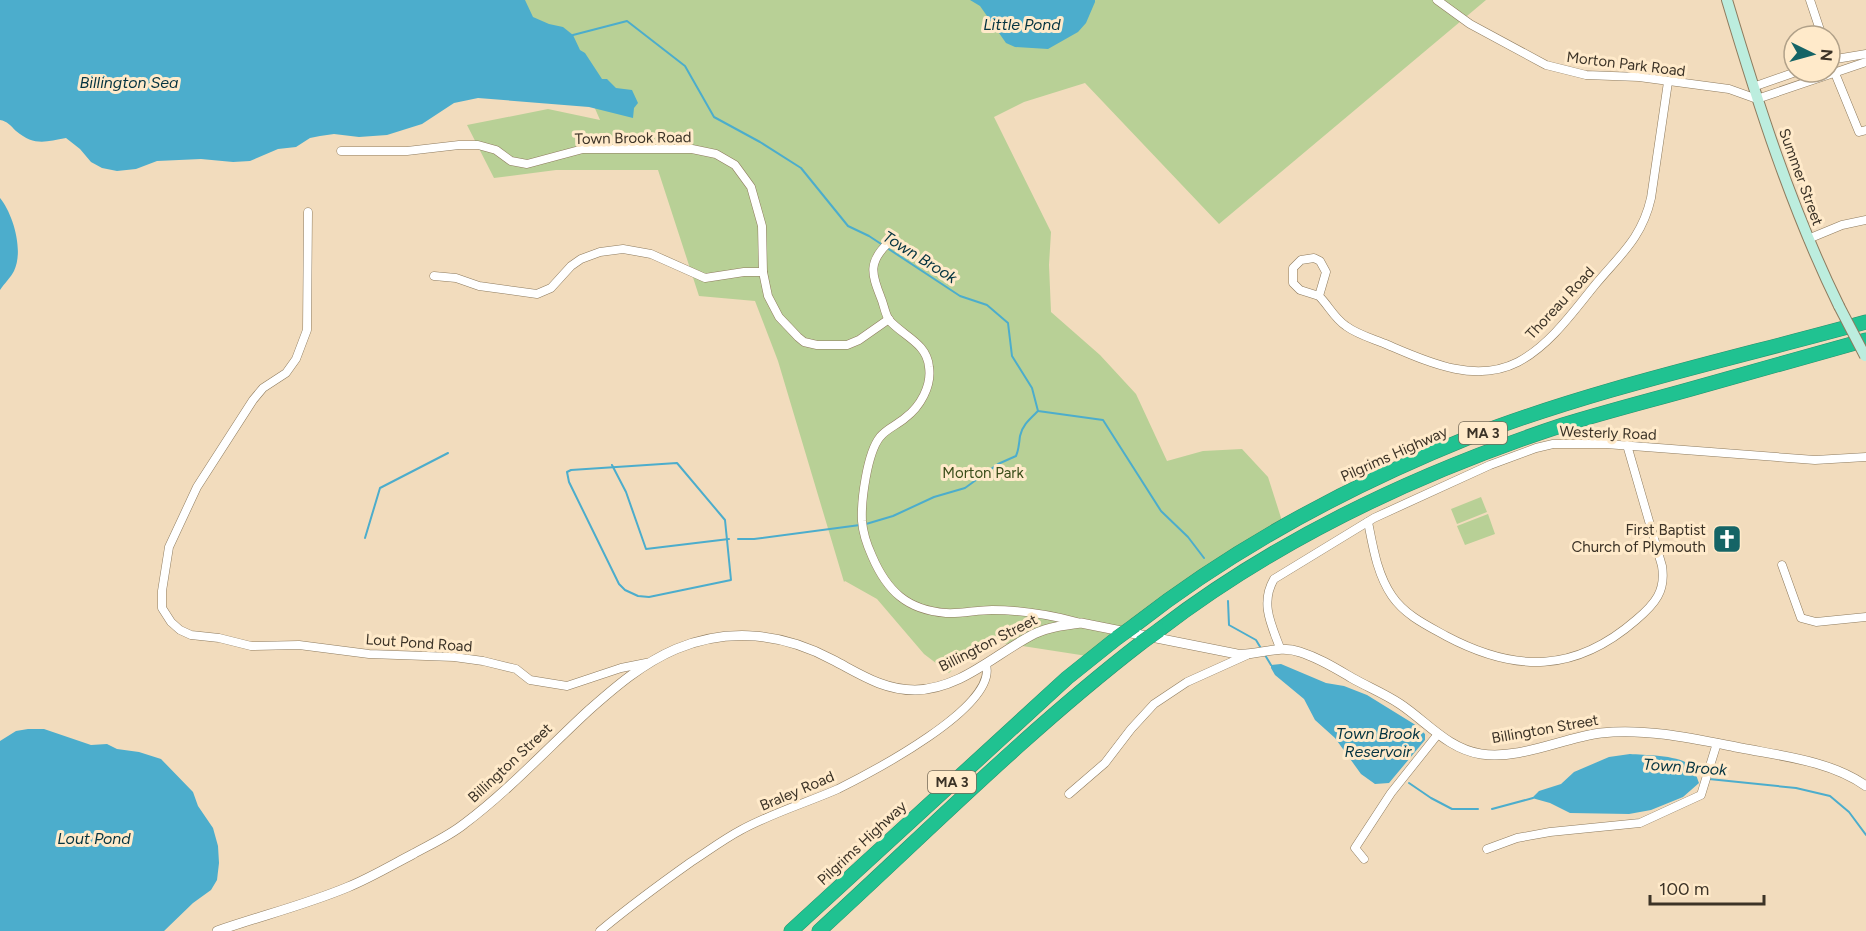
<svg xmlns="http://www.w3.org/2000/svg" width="1866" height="931" viewBox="0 0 1866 931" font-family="Figtree,sans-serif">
<rect width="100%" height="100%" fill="#f2dcbd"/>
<g fill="#b8d096">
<polygon points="514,0 1486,0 1219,224 1085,83 1024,102 994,117 1051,232 1049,265 1051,312 1100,355 1136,394 1167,461 1203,451 1242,449 1268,477 1283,524 1100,658 983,640 949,673 924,654 877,599 845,581 844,582 778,361 755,301 699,296 658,170 556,170 494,178 467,125 548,109 600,120 584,83"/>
<polygon points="1481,497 1487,512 1457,524 1451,509"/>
<polygon points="1488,514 1495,534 1465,545 1457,526"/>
</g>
<g fill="#4cadcc">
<path d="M0 0H525L533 17 549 24 563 27 573 35 580 50 585 53 602 79H607L616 88 632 90 638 103 634 108 633 118 589 107 478 98 454 103 422 124 387 135 359 137 334 134 320 136 310 138 296 147 278 149 250 161 233 162 201 159 157 161 136 169 117 171 102 168 91 162 80 149 66 138C45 142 34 146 16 131 11 126 7 121 0 120Z"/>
<polygon points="970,0 1095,0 1095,2 1086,23 1078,32 1048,49 1015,47 1006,43 980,6"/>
<path d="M0 198C13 214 24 250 14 271 11 277 4 284 0 290Z"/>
<polygon points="1281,664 1326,683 1344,686 1367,695 1414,724 1425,734 1425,740 1389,783 1375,784 1361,774 1335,738 1315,720 1304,699 1275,675 1271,668 1271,665"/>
<polygon points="28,729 44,729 91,745 107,744 117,749 139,752 161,759 193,792 198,806 213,828 218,846 219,863 217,880 211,890 193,903 164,931 0,931 0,741 16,731"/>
<path d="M1630 754C1644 755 1681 755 1691 766 1695 770 1697 778 1699 783L1683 797 1651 810 1629 814 1570 813 1550 803 1532 798 1539 791 1561 784 1574 772 1609 757Z"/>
</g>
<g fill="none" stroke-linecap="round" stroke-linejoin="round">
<g stroke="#4cadcc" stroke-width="2">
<polyline points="573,35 627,21 685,66 714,117 760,142 801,168 848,226 869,236 960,296 987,305 1008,323 1012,356 1032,388 1038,411 1103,420 1161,511 1188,537 1204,558"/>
<polygon points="677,463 725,520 731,580 649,597 638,596 625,590 619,584 569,482 567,472 571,470"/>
<polyline points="612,465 626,492 646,549 729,539"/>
<path d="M866 524 893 516 934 497 965 488 998 464 1016 456C1019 449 1019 443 1020 436 1022 425 1031 418 1038 411"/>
<polyline points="365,538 380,488 448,453"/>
<polyline points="738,539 754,539 860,525"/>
<polyline points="1228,601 1229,625 1256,640 1262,650"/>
<polyline points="1265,655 1271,665"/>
<polyline points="1709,779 1796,788 1830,796 1849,812 1866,835"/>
<polyline points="1409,783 1431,798 1452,809 1478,809"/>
<polyline points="1492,809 1533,798"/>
</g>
<g stroke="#8e7b5e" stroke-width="9">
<g id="minor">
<polyline points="1437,0 1470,24 1546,65 1586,75 1639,77 1729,89 1757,99 1866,62"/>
<polyline points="1810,0 1822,36"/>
<polyline points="1830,60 1866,54"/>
<polyline points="1830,61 1859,132 1866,130"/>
<polyline points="1753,87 1796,72"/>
<polyline points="341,151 407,151 459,145 478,145 496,150 511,161 527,164 583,149 692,149 716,154 735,165 751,187 762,226 763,272 768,296 779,317 798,337 804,342 817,345 847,345 859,340 889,319"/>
<polyline points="308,212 307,330 296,359 286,373 263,388 253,400 197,487 169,547 162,591 162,608 171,622 180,630 191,635 219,638 251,646 299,645 369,654 454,657 483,661 516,669 530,680 567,686 621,668 646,663"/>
<polyline points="1808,239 1842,225 1866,220"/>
<path d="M889 242C868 262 871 273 881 298 884 305 885 314 889 320 903 336 927 343 929 367 932 386 920 407 905 418 897 425 886 429 880 437 867 453 861 501 862 521 863 534 867 545 872 556 887 591 907 610 946 613 961 614 977 610 992 610 1020 610 1050 615 1077 622"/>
<polyline points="434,276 456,278 479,286 537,294 551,288 571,266 581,259 600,252 623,249 651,254 705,278 744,272 763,272"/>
<path d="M1319 296 1300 290 1293 283V268L1301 260 1314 258 1320 261 1326 272 1319 296C1329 306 1334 318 1346 326 1358 335 1374 339 1388 345 1428 362 1475 384 1518 362 1550 345 1573 312 1595 285 1620 255 1642 238 1651 198L1668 82"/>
<path d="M1368 522C1373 547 1377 574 1392 596 1405 615 1426 625 1446 636 1516 673 1575 673 1636 620 1655 604 1666 591 1662 566L1627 445"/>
<polyline points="1782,565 1801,618 1816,622 1866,617"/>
<path d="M1280 648C1271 624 1260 603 1274 579L1374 518 1490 465 1536 448 1553 444H1606L1815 460 1866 457"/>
<polyline points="1069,794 1105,763 1131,729 1154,704 1187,682 1247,655"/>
<polyline points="1487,849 1517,838 1550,832 1640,823 1701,795 1717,743"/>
<polyline points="1364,859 1355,848 1391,793 1438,734"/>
<path d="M600 931C630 906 660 884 691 862 708 851 724 839 741 830 772 813 806 803 838 789 870 773 998 707 986 665"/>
</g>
</g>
<g stroke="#8e7b5e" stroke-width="10">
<path id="tertiary" d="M217 931C260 916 305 905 348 887 370 878 392 865 413 854 431 844 449 836 464 824 508 791 548 748 588 711 615 687 643 663 676 649 729 627 783 633 833 660 860 674 883 690 915 690 961 689 995 654 1034 634 1049 627 1065 625 1081 623L1237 654C1259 656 1278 644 1300 652 1319 658 1335 668 1352 678 1368 687 1385 694 1400 704 1427 722 1448 749 1481 754 1520 760 1562 738 1601 733 1648 728 1695 739 1741 748 1782 756 1831 761 1866 786"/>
</g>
<g stroke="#8e7b5e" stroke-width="12">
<path id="secondary" d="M1727 0C1758 104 1791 208 1839 306"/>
</g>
<g stroke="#2a906c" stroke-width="15">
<g id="motorway">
<path d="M1135 625C1236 546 1351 485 1470 437 1596 388 1736 358 1866 322"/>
<path d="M1159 630C1279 538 1420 472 1563 425 1605 412 1648 401 1691 389 1749 373 1807 356 1866 340"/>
<polyline points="791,931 1067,678 1117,638"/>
<path d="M819 931C925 834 1027 731 1141 643"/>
</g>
</g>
<use href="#minor" stroke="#fff" stroke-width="8"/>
<use href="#tertiary" stroke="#fff" stroke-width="9"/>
<use href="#secondary" stroke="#bcedde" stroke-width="10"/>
<use href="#motorway" stroke="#20c291" stroke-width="14"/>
<g stroke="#8e7b5e" stroke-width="12" stroke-linecap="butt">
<polyline id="secondary-bridge" points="1839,306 1865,356"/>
</g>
<g stroke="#2a906c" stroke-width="15" stroke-linecap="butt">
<g id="motorway-bridge">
<polyline points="1117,638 1135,625"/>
<polyline points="1141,643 1159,630"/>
</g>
</g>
<use href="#secondary-bridge" stroke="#bcedde" stroke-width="10"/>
<use href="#motorway-bridge" stroke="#20c291" stroke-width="14"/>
</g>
<defs>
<g id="church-square" transform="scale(1.5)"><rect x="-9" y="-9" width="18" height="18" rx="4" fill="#156466" stroke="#ffeaca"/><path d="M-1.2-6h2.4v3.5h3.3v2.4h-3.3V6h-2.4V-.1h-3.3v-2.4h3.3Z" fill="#fff"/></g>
</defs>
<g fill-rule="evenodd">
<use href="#church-square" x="1727" y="539"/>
</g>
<g text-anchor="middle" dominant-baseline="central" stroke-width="6" stroke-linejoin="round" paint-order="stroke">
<g fill="#ffeaca" stroke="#766a58" stroke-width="1.5">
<rect x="1459" y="422" width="48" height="22" rx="4.5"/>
<rect x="928" y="771" width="48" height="22" rx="4.5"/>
</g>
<g font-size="14" font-weight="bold" fill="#3c3327">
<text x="1483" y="433">MA 3</text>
<text x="952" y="782">MA 3</text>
</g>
<g font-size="15" fill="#3c3327" stroke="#ffeaca">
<text transform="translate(1626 64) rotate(7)">Morton Park Road</text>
<text transform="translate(633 138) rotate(-1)">Town Brook Road</text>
<text transform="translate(1801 177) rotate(70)">Summer Street</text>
<text transform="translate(1560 303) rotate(-47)">Thoreau Road</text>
<text transform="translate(1608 433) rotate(2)">Westerly Road</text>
<text transform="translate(1394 454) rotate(-24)">Pilgrims Highway</text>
<text transform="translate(419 643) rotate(4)">Lout Pond Road</text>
<text transform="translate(988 643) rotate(-27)">Billington Street</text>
<text transform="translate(1545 729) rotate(-10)">Billington Street</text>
<text transform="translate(510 763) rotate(-43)">Billington Street</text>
<text transform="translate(797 791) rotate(-23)">Braley Road</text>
<text transform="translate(862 843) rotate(-43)">Pilgrims Highway</text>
</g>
<g font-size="15" fill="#3a4d1a" stroke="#ffeaca">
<text x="983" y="473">Morton Park</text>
</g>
<g font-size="15" fill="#3c3327" stroke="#ffeaca" text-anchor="end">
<text x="1706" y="530">First Baptist<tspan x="1706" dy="17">Church of Plymouth</tspan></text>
</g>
<g font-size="16" font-style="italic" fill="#043340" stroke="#ffeaca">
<text x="1022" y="24">Little Pond</text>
<text x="129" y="82">Billington Sea</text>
<text transform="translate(920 257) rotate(32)">Town Brook</text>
<text x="1378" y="733">Town Brook<tspan x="1378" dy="18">Reservoir</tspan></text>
<text transform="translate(1685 767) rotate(4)">Town Brook</text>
<text x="94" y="838">Lout Pond</text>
</g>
</g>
<g transform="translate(1812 54) rotate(95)"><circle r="28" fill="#ffeaca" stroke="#b1a189" stroke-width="1.5"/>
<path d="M0-4.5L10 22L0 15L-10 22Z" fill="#156466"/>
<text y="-9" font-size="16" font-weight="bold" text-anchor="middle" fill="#3c3327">N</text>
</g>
<path d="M1650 895v9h114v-9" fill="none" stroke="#3c3327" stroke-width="3"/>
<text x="1659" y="895" font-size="18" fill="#3c3327" stroke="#ffeaca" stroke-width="4.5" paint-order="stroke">100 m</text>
</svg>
